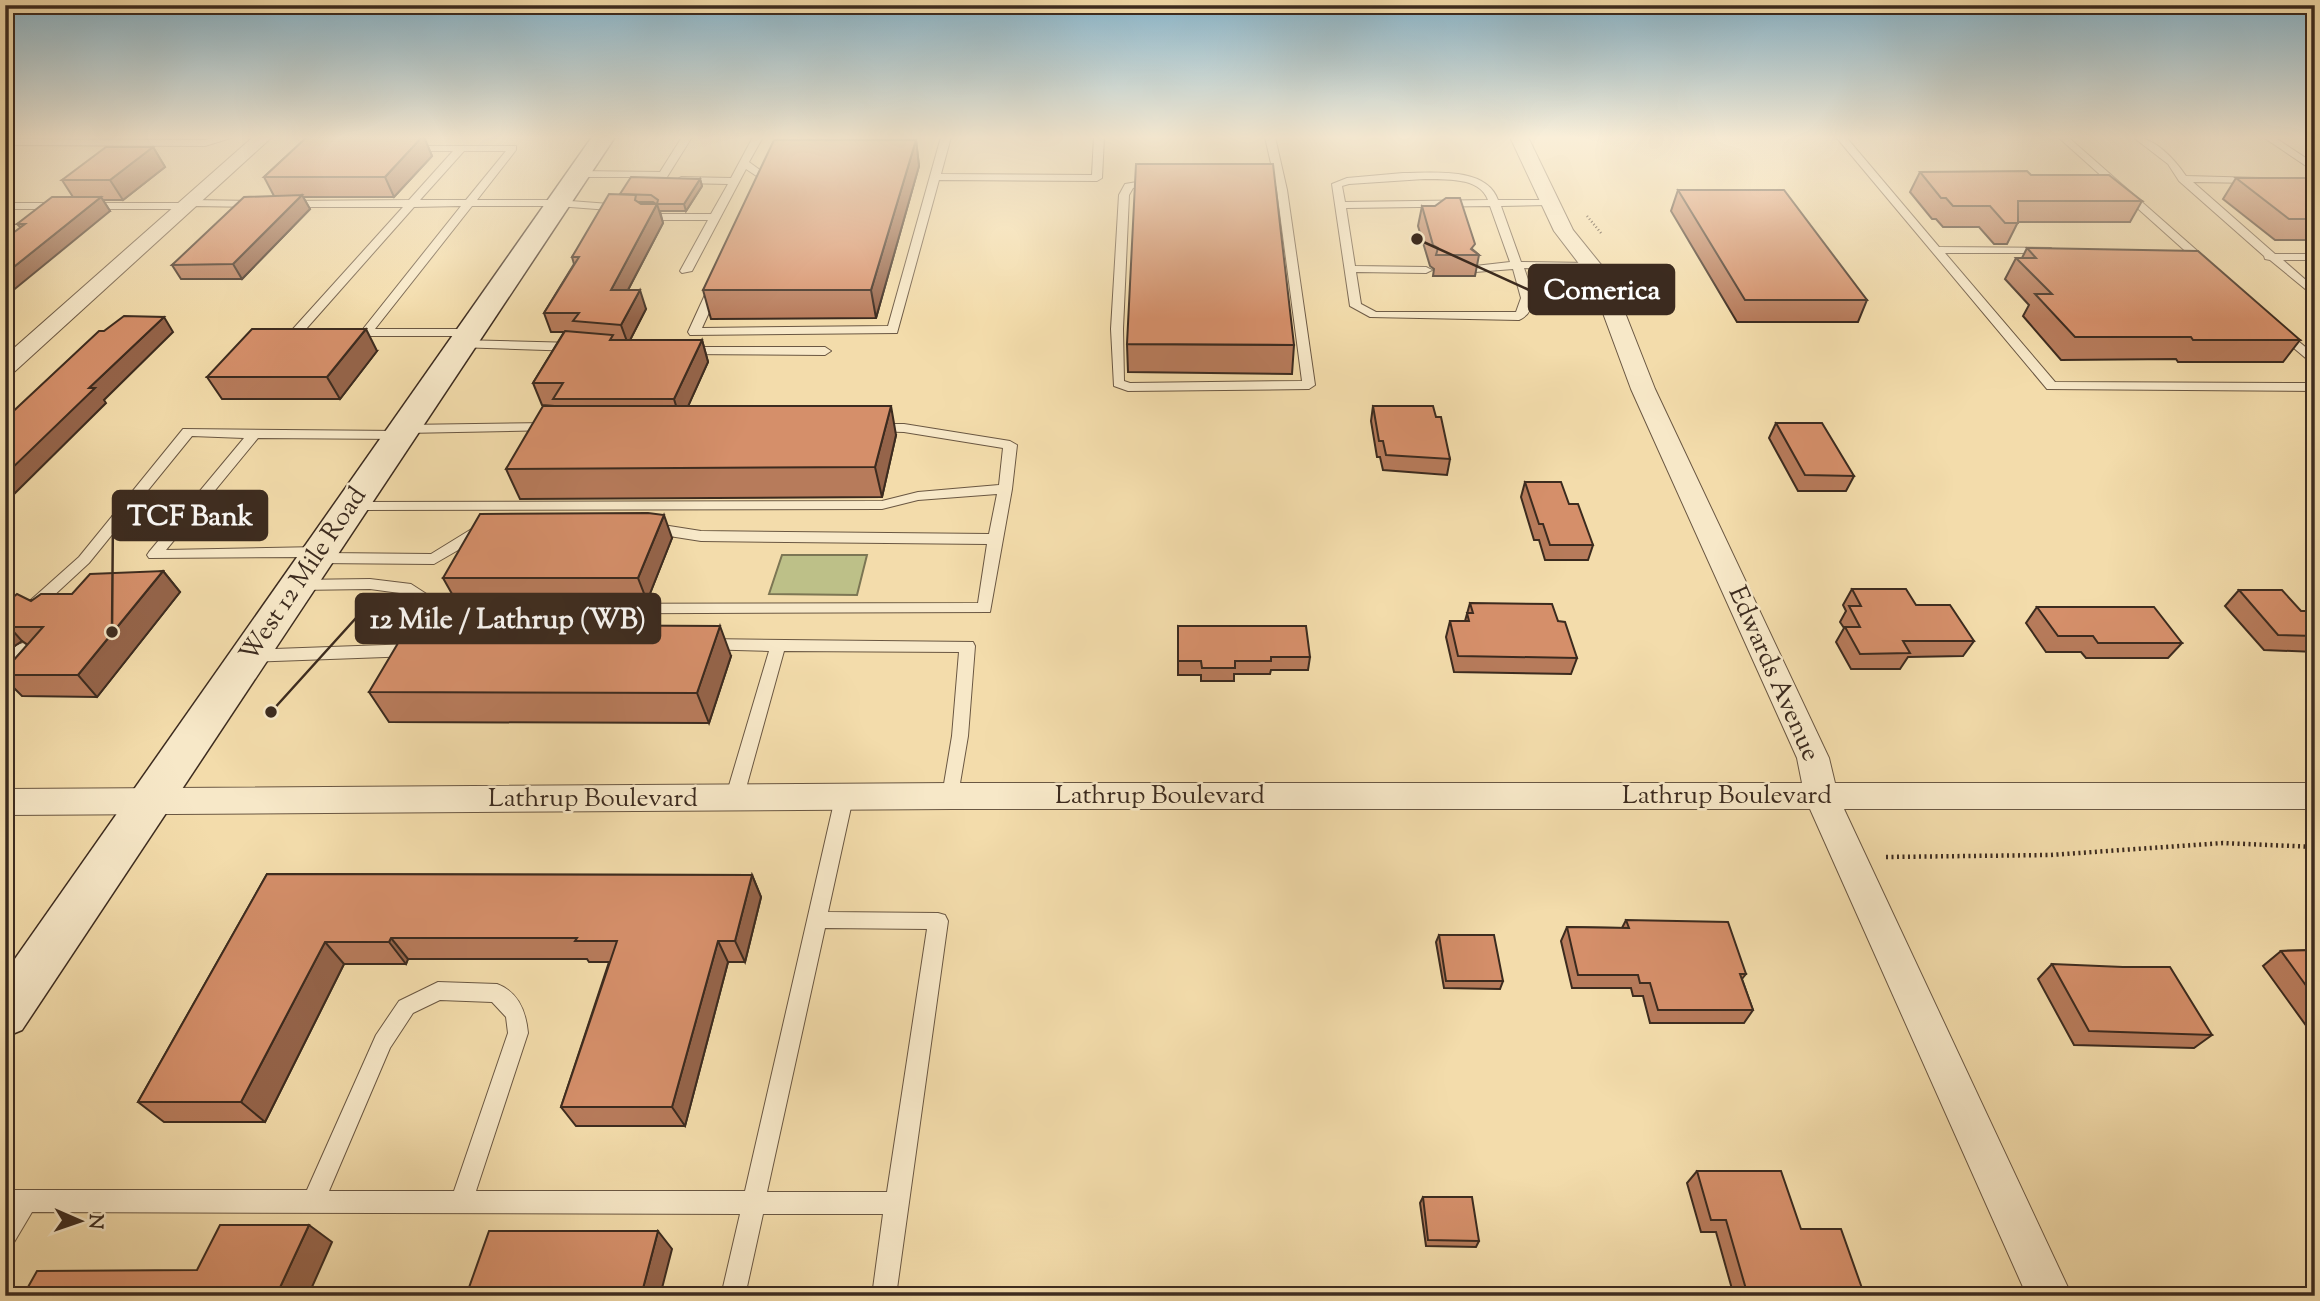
<svg xmlns="http://www.w3.org/2000/svg" width="2320" height="1301" viewBox="0 0 2320 1301" font-family="'Sorts Mill Goudy',serif">
<rect width="100%" height="100%" fill="#f3dcab"/>
<filter id="stains"><feTurbulence type="fractalNoise" baseFrequency=".00286" numOctaves="4"/><feColorMatrix values="0 0 0 0 .2 0 0 0 0 .09 0 0 0 0 .02 0 0 0 .5 -.17"/></filter>
<radialGradient id="worn" r=".72"><stop offset=".6" stop-color="#630" stop-opacity="0"/><stop offset="1" stop-color="#630" stop-opacity=".3"/></radialGradient>
<polygon fill="#bdc088" stroke="#7c7654" stroke-width="2" points="782,555 867,555 857,595 769,594"/>
<g fill="none" stroke-linecap="round" stroke-linejoin="round">
<g stroke="#6a5742" stroke-width="2">
<g id="lane">
<polygon points="219,137 234,137 205,146 5,145 5,139 205,140"/>
<polygon points="682,137 692,137 667,177 577,177 572,174 577,171 660,172"/>
<polygon points="753,137 763,137 749,162 771,178 765,190 756,192 755,190 761,179 746,169 692,271 682,273 680,271 708,220 648,220 643,217 648,208 652,207 657,210 655,214 711,214 728,184 681,183 676,180 681,177 731,178"/>
<polygon points="941,137 951,137 941,174 1092,175 1094,137 1104,137 1102,178 1097,181 939,180 897,333 690,335 688,332 709,286 715,283 721,286 702,328 888,326"/>
<polygon points="1265,137 1275,137 1287,190 1315,385 1309,389 1128,391 1114,386 1111,329 1119,195 1125,184 1155,179 1160,182 1159,184 1133,188 1129,195 1123,329 1124,381 1130,383 1302,381 1277,190"/>
<polygon points="1836,137 1846,137 1939,247 2051,248 2052,250 2047,253 1945,253 2055,382 2315,383 2315,391 2047,389"/>
<polygon points="2058,137 2068,137 2210,262 2210,266 2202,266"/>
<path d="M2133 137C2154 136 2175 160 2186 176L2260 178V182L2256 183 2193 182 2275 254H2315V260H2283L2315 288V297L2270 260 2265 259 2264 256 2179 181 2168 164Z"/>
<polygon points="2263,137 2274,137 2315,164 2315,172"/>
<path d="M404 146H516V150L477 200H557L623 205 628 208 623 211 557 206H472L375 329H468L472 330V336H344V330L363 329 461 206 414 207 306 329 315 330V336H292V330L403 207H285L280 204 285 201 409 200 453 151H407L402 148ZM464 151H506L466 200H420Z"/>
<path d="M1403 173C1432 173 1486 166 1498 200H1552L1553 202 1548 205 1501 206 1521 262 1590 263 1596 266 1590 269 1524 268C1530 285 1541 310 1519 320L1370 317 1350 306 1332 184 1347 178ZM1424 179C1445 180 1479 176 1488 200L1345 202 1342 186 1349 184ZM1490 206 1510 262 1475 266 1469 269 1475 272 1513 269 1521 298 1516 312H1376L1361 304 1356 272 1426 273 1432 270 1426 267 1355 266 1346 208Z"/>
<polygon points="191,200 259,201 264,204 259,207 194,206 189,209 86,209 81,206 86,203 186,203"/>
<polygon points="5,203 60,203 65,206 60,209 5,209"/>
<polygon points="2280,326 2315,355 2315,366 2276,333 2276,327"/>
<polygon points="460,340 576,343 582,347 576,351 456,347 456,341"/>
<polygon points="686,347 825,347 831,351 825,355 682,354 680,351"/>
<polygon points="551,423 558,427 556,430 405,433 405,438 400,439 258,438 166,550 319,547 324,549 326,553 431,554 470,530 484,526 491,531 434,564 315,563 310,561 308,557 149,558 147,555 149,552 244,438 192,436 89,563 10,636 5,637 5,623 79,557 183,429 399,431 399,426 404,425"/>
<polygon points="874,424 904,424 1010,441 1017,445 1012,489 990,612 439,614 407,594 370,589 297,590 290,585 297,580 370,579 411,584 442,604 978,603 987,544 701,541 650,533 643,528 650,523 701,531 989,534 997,494 918,500 882,509 351,510 344,506 351,502 882,501 918,492 999,485 1003,448 904,432 869,431 867,428"/>
<polygon points="705,639 973,642 975,646 968,736 957,801 951,803 945,801 942,796 952,736 959,652 784,651 743,799 740,804 734,806 728,804 725,799 769,651 699,649 697,645 699,641"/>
<path d="M23 643 31 649C25 658 15 671 5 674V658L17 645Z"/>
<polygon points="413,644 421,650 413,656 250,662 242,656 250,650"/>
<path d="M844 791 850 793 853 798 828 912 938 913 945 915 948 921 896 1296H872L883 1214H763L745 1296H721L740 1214 32 1212 13 1244 5 1247V1190H307L376 1035 399 1001 438 982 497 984C519 992 526 1012 528 1033L476 1191H745L835 798 838 793ZM825 928 927 929 887 1192H767ZM440 1000 492 1002 506 1017 508 1033 454 1191H329L390 1048 413 1013Z"/>
</g>
</g>
<g stroke="#6a5742" stroke-width="2">
<g id="street">
<polygon points="253,137 272,137 13,373 5,375 5,356"/>
<polygon points="1510,137 1528,137 1573,230 1611,277 1655,389 1829,758 1835,783 2315,783 2315,809 1844,809 2072,1296 2027,1296 1810,809 951,809 5,815 5,789 951,783 1802,783 1797,758 1631,389 1590,278 1554,231"/>
</g>
</g>
<g stroke="#3c2b1f" stroke-width="3">
<polygon id="secondary" points="592,137 615,137 22,1030 5,1037 5,973"/>
</g>
<polyline stroke="#3c2b1f" stroke-width="2.5" stroke-dasharray="1 2.5" stroke-linecap="butt" points="1587,216 1601,233"/>
<polyline stroke="#3c2b1f" stroke-width="4.5" stroke-dasharray="2 3.5" stroke-linecap="butt" points="1886,857 2050,855 2223,843 2315,847"/>
<use href="#lane" fill="#f7e8c8" fill-rule="evenodd"/>
<use href="#street" fill="#f7e8c8" fill-rule="evenodd"/>
<use href="#secondary" fill="#f7e8c8" fill-rule="evenodd"/>
</g>
<g fill="#b77b5b" stroke="#3c2b1f" stroke-width="2" fill-rule="evenodd">
<polygon points="307,137 424,137 432,156 394,197 303,197 310,209 242,279 181,279 172,265 274,196 264,177"/>
<polygon points="916,140 919,166 876,318 711,319 703,290"/>
<polygon points="153,147 165,167 123,200 103,200 110,211 20,227 17,224 73,197 62,180"/>
<polygon points="1920,172 2031,175 2142,201 2130,222 2018,222 2007,244 1994,244 1979,227 1943,227 1936,219 1932,219 1910,192"/>
<polygon points="2236,178 2315,178 2315,240 2275,240 2223,199"/>
<path d="M700 179 702 186 686 211H660L663 223 628 290 646 309 630 340H702L708 362 688 406 896 435 882 497 520 499 506 469 556 406 542 405 533 383 564 332H551L544 313 574 264 572 257 620 194ZM638 202H653L656 204H641Z"/>
<polygon points="1678,190 1867,300 1858,322 1737,322 1671,211"/>
<polygon points="1422,206 1479,255 1475,276 1433,276 1434,269 1430,266 1418,226"/>
<polygon points="2027,248 2300,340 2283,362 2178,362 2176,359 2061,360 2023,316 2029,305 2005,279 2016,258 2022,258"/>
<polygon points="1127,344 1294,345 1292,374 1128,372"/>
<polygon points="377,351 340,399 222,399 207,377"/>
<polygon points="1373,406 1436,417 1450,459 1447,475 1383,470 1380,457 1377,457 1371,421"/>
<polygon points="1776,423 1854,476 1846,491 1798,491 1769,438"/>
<polygon points="1525,482 1569,504 1593,545 1588,560 1545,560 1539,540 1534,540 1521,497"/>
<polygon points="672,538 647,601 456,601 443,578"/>
<polygon points="163,571 180,592 97,697 22,696 5,679 5,670 28,645 22,641 10,649 5,649 5,604 72,594"/>
<polygon points="1852,589 1916,605 1974,641 1963,656 1908,657 1900,669 1851,669 1836,642 1844,628 1840,622 1846,611 1843,605"/>
<polygon points="2239,590 2301,611 2315,611 2315,652 2264,650 2225,606"/>
<polygon points="1470,603 1558,621 1577,658 1571,674 1454,672 1446,637 1450,621 1465,621"/>
<polygon points="2037,607 2182,643 2168,658 2086,658 2081,652 2046,652 2026,623"/>
<polygon points="531,623 532,625 731,656 709,723 389,722 369,692"/>
<polygon points="1178,626 1310,657 1308,670 1271,670 1270,674 1234,674 1234,681 1201,681 1201,675 1178,675"/>
<polygon points="267,874 752,875 761,897 745,962 728,962 685,1126 576,1126 561,1107 609,962 589,962 587,959 408,959 406,964 344,964 265,1122 164,1122 138,1102"/>
<polygon points="1626,920 1746,974 1742,979 1753,1010 1744,1023 1650,1023 1643,996 1633,996 1631,988 1572,988 1561,941 1567,927 1622,928"/>
<polygon points="1439,935 1503,981 1500,989 1444,988 1436,942"/>
<polygon points="2315,950 2315,1038 2263,966 2281,951"/>
<polygon points="2052,964 2212,1035 2194,1048 2074,1045 2038,979"/>
<polygon points="1697,1171 1801,1229 1863,1291 1858,1296 1734,1296 1716,1232 1701,1232 1687,1183"/>
<polygon points="1423,1197 1479,1241 1476,1247 1426,1246 1420,1203"/>
</g>
<g fill="#95644a" stroke="#3c2b1f" stroke-width="2">
<polygon points="422,137 424,137 432,156 394,197 385,177"/>
<polygon points="916,140 919,166 876,318 871,290"/>
<polygon points="153,147 165,167 123,200 110,180"/>
<polygon points="700,179 702,186 686,211 684,204"/>
<polygon points="302,195 310,209 242,279 233,264"/>
<polygon points="101,197 110,211 5,297 5,274"/>
<polygon points="657,204 663,223 618,309 611,290"/>
<polygon points="640,290 646,309 628,344 621,325"/>
<polygon points="164,317 173,332 104,400 106,403 5,503 5,475 89,388"/>
<polygon points="366,329 377,351 340,399 327,377"/>
<polygon points="702,340 708,362 681,422 674,399"/>
<polygon points="891,406 896,435 882,497 875,467"/>
<polygon points="664,515 672,538 647,601 638,578"/>
<polygon points="163,571 180,592 97,697 78,675"/>
<polygon points="5,622 22,641 10,649 5,644"/>
<polygon points="720,626 731,656 709,723 697,693"/>
<polygon points="752,875 761,897 745,962 735,941"/>
<polygon points="391,938 408,959 406,964 389,942"/>
<polygon points="718,941 728,962 685,1126 672,1107"/>
<polygon points="325,942 344,964 265,1122 241,1102"/>
<polygon points="309,1225 332,1242 308,1296 276,1296"/>
<polygon points="658,1231 672,1249 660,1296 641,1296"/>
</g>
<g fill="#d58f6a" stroke="#3c2b1f" stroke-width="2">
<polygon points="307,137 422,137 385,177 264,177"/>
<polygon points="774,140 916,140 871,290 703,290"/>
<polygon points="106,147 153,147 110,180 62,180"/>
<polygon points="1136,164 1273,164 1294,345 1127,344"/>
<polygon points="2027,171 2031,175 2109,175 2142,201 2018,201 2018,223 2005,223 1990,206 1953,206 1946,198 1941,198 1920,172"/>
<polygon points="631,177 700,179 684,204 657,204 658,200 651,195 620,194"/>
<polygon points="2236,178 2315,178 2315,219 2289,219"/>
<polygon points="1678,190 1784,190 1867,300 1745,300"/>
<polygon points="609,194 636,195 635,200 641,204 657,204 611,290 640,290 621,325 573,321 579,313 544,313 579,257 572,257"/>
<polygon points="302,195 233,264 172,265 244,197"/>
<polygon points="52,197 101,197 5,274 5,239 25,224 17,224"/>
<polygon points="1446,198 1460,198 1475,244 1471,249 1479,255 1436,255 1438,248 1433,245 1422,206 1435,206"/>
<polygon points="2027,248 2198,251 2300,340 2193,340 2191,337 2075,337 2035,294 2052,294 2016,258 2036,258"/>
<polygon points="124,316 164,317 89,388 95,388 5,475 5,419 99,331 104,331"/>
<polygon points="252,329 366,329 327,377 207,377"/>
<polygon points="565,331 613,335 610,340 702,340 674,399 553,399 563,383 533,383"/>
<polygon points="543,406 891,406 875,467 506,469"/>
<polygon points="1373,406 1433,406 1436,417 1441,417 1450,459 1386,455 1383,441 1379,441"/>
<polygon points="1776,423 1822,423 1854,476 1805,475"/>
<polygon points="1525,482 1561,482 1569,504 1578,504 1593,545 1550,545 1543,524 1539,524"/>
<polygon points="648,513 664,515 638,578 443,578 480,514"/>
<polygon points="163,571 78,675 5,675 5,670 43,627 14,627 5,621 5,604 17,594 31,601 41,594 72,594 90,574"/>
<polygon points="1852,589 1906,589 1916,605 1950,605 1974,641 1903,641 1910,653 1860,654 1845,627 1860,627 1849,606 1861,606"/>
<polygon points="2239,590 2282,590 2301,611 2315,611 2315,636 2278,635"/>
<polygon points="1470,603 1552,604 1558,621 1565,622 1577,658 1458,656 1450,621 1469,621 1467,613 1473,613"/>
<polygon points="2037,607 2154,607 2182,643 2098,643 2093,636 2058,636"/>
<polygon points="531,623 526,625 720,626 697,693 369,692 407,628"/>
<polygon points="1178,626 1306,626 1310,657 1271,657 1271,661 1235,661 1235,668 1202,668 1201,661 1178,661"/>
<polygon points="267,874 752,875 735,941 718,941 672,1107 561,1107 617,941 575,941 577,938 391,938 389,942 325,942 241,1102 138,1102"/>
<polygon points="1626,920 1728,922 1746,974 1740,974 1753,1010 1658,1010 1650,983 1640,983 1638,975 1578,975 1567,927 1629,928"/>
<polygon points="1439,935 1494,935 1503,981 1446,981"/>
<polygon points="2315,950 2315,998 2281,951"/>
<polygon points="2052,964 2123,967 2170,967 2212,1035 2089,1031"/>
<polygon points="1697,1171 1781,1171 1801,1229 1841,1229 1863,1291 1851,1292 1853,1296 1748,1296 1726,1220 1711,1220"/>
<polygon points="1423,1197 1472,1197 1479,1241 1428,1240"/>
<polygon points="220,1225 309,1225 276,1296 23,1296 37,1271 197,1270"/>
<polygon points="489,1231 658,1231 641,1296 466,1296"/>
</g>
<linearGradient id="sky" x2="0" y2="1"><stop stop-color="#89b7ce"/><stop offset="0.43" stop-color="#faefd9"/><stop offset="1" stop-color="#faefd9" stop-opacity="0"/></linearGradient>
<rect width="2320" height="319" fill="url(#sky)"/>
<g text-anchor="middle" dominant-baseline="central" stroke-width="5" stroke-linejoin="round" paint-order="stroke">
<g font-size="26" fill="#3c2b1f" stroke="#f7e8c8">
<text transform="translate(304 575) rotate(-56)">West 12 Mile Road</text>
<text transform="translate(1773 674) rotate(66)">Edwards Avenue</text>
<text x="1160" y="796">Lathrup Boulevard</text>
<text x="1727" y="796">Lathrup Boulevard</text>
<text x="593" y="799">Lathrup Boulevard</text>
</g>
</g>
<path fill="none" stroke="#3c2b1f" stroke-width="2.5" d="M1417 239L1529 290M112 632L113 515M271 712L356 618"/>
<g fill="#3c2b1f" stroke="#f7e8c8" stroke-width="2.5">
<circle cx="1417" cy="239" r="7"/>
<circle cx="112" cy="632" r="7"/>
<circle cx="271" cy="712" r="7"/>
</g>
<g fill="#3c2b1f" stroke="#3c2b1f" stroke-width="2.5">
<rect x="1529" y="265" width="145" height="49" rx="7"/>
<rect x="113" y="491" width="154" height="49" rx="7"/>
<rect x="356" y="594" width="304" height="49" rx="7"/>
</g>
<g font-size="28" text-anchor="middle" font-weight="bold" fill="#fff">
<text x="1602" y="299">Comerica</text>
<text x="190" y="525">TCF Bank</text>
<text x="508" y="628">12 Mile / Lathrup (WB)</text>
</g>
<rect width="2320" height="1301" fill="none" stroke="#f3dcab" stroke-width="28"/>
<rect x="7" y="7" width="2306" height="1287" fill="none" stroke="#3c2b1f" stroke-width="3.5"/>
<rect x="14" y="14" width="2292" height="1273" fill="none" stroke="#3c2b1f" stroke-width="2"/>
<g transform="translate(80 1221) rotate(92)" stroke="#f7e8c8" stroke-width="5" paint-order="stroke">
<path d="M0-5L12 26L0 18L-12 26Z" fill="#3c2b1f"/>
<text y="-10" font-size="19" font-weight="bold" text-anchor="middle" fill="#3c2b1f">N</text>
</g>
<rect width="100%" height="100%" filter="url(#stains)"/>
<rect width="100%" height="100%" fill="url(#worn)"/>
</svg>
